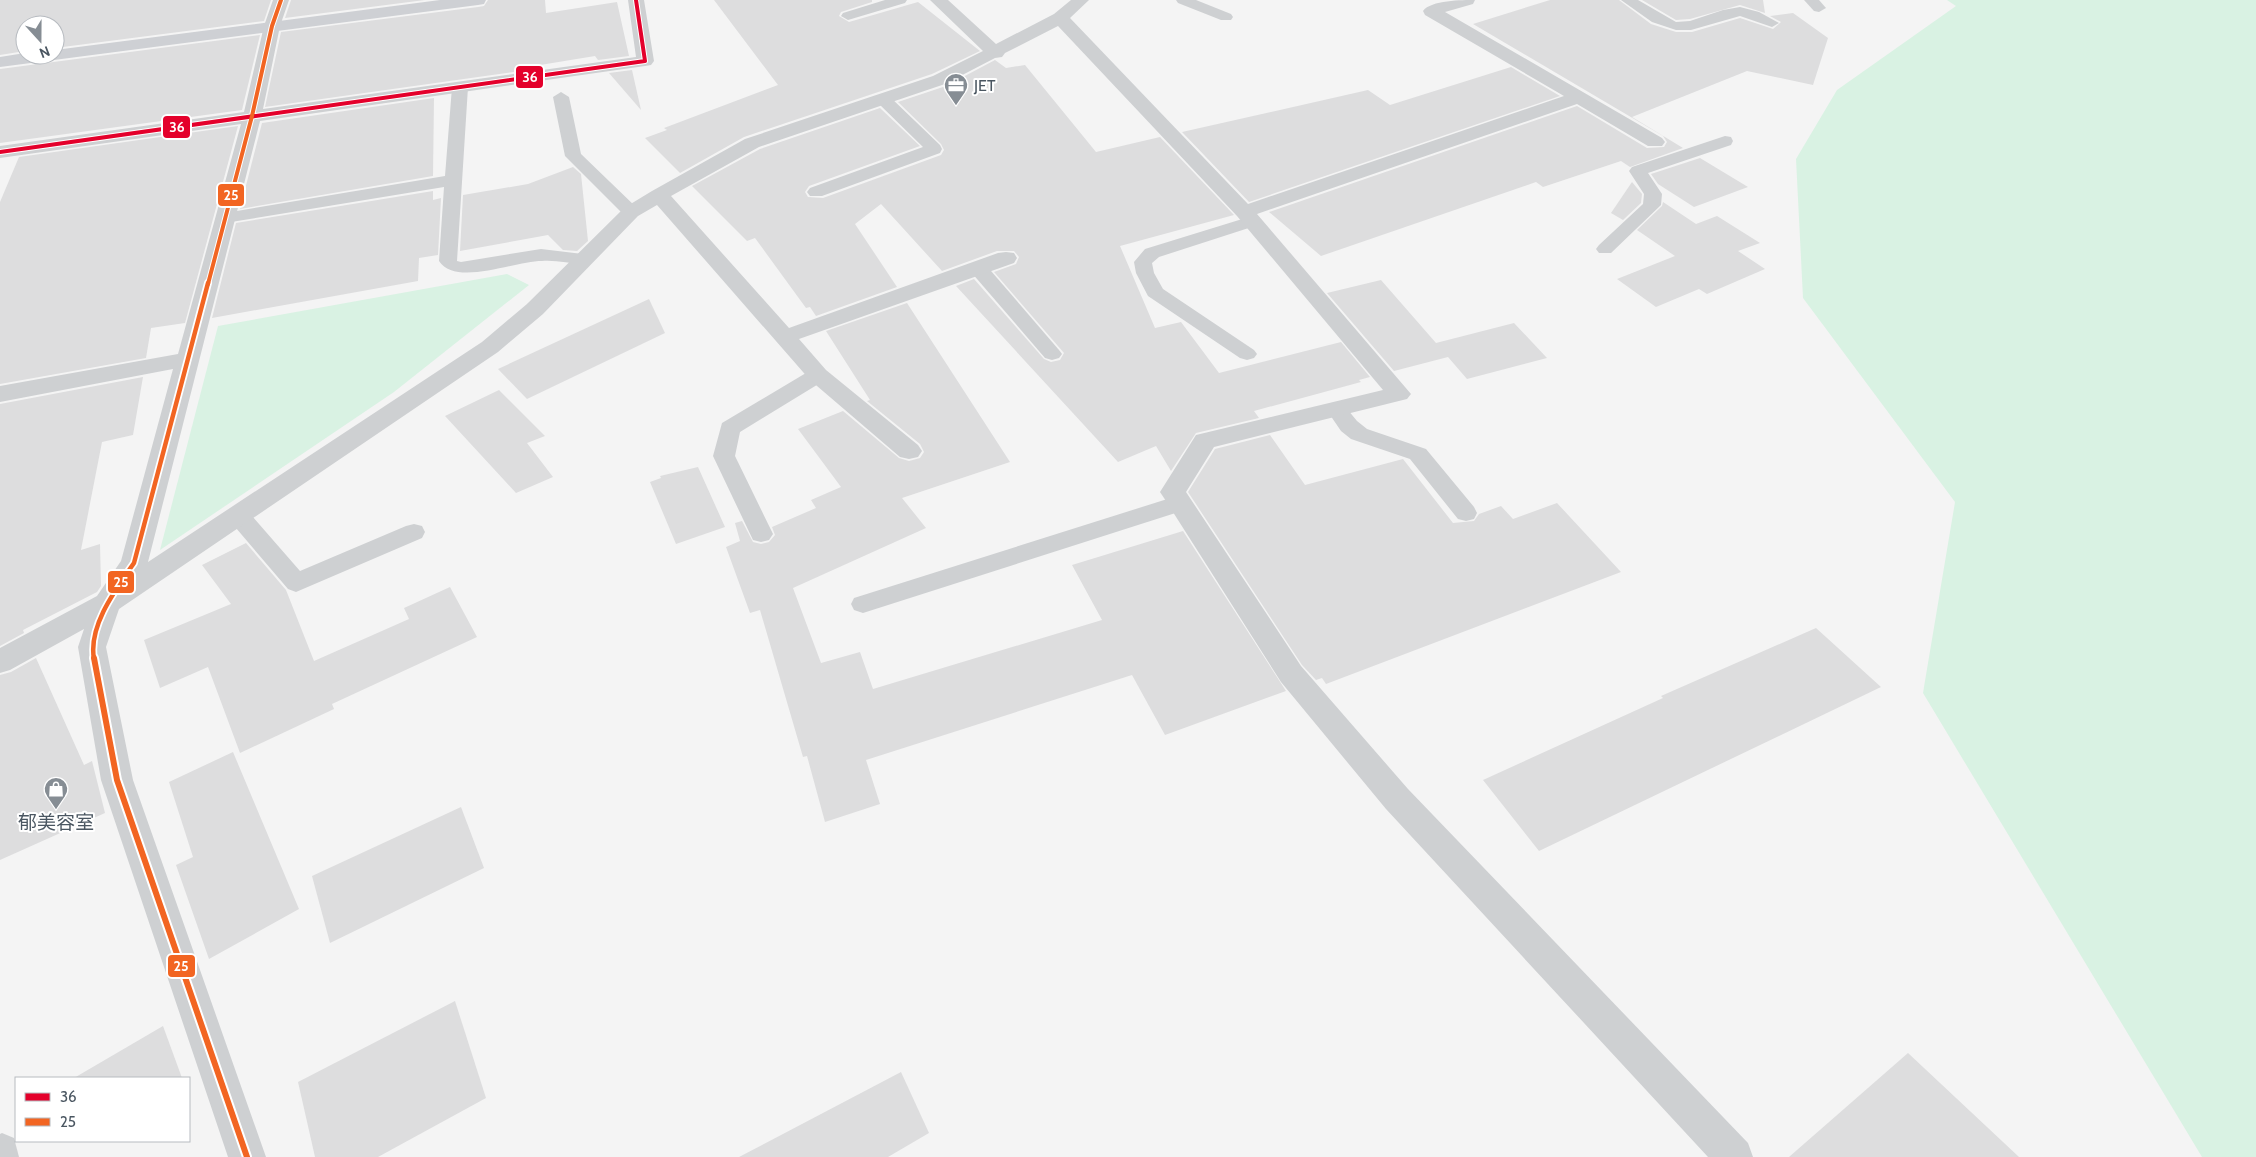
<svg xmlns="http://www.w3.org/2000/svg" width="2256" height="1157" viewBox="0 0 2256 1157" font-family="Cabin,'Noto Sans JP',sans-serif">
<rect width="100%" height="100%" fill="#f4f4f4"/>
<g fill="#d9f2e3">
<polygon points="1947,0 2256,0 2256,1157 2202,1157 1923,693 1955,502 1803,298 1796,159 1837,90 1956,6"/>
<polygon points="507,274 529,285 394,392 160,550 218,326"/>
</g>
<g fill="#ddddde">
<polygon points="0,0 271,0 264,21 55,48 55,25 25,25 25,51 0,55"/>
<polygon points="291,0 425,0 285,18"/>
<polygon points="488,0 545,0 546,13 617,2 629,56 598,60 595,56 534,66 534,69 265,107 281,32 478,7 484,6"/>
<polygon points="714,0 872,0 872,2 841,12 839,16 849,22 918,2 980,51 932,74 744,137 680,173 645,138 667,130 664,128 778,85"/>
<polygon points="1550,0 1619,0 1651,24 1676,32 1692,32 1740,18 1773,29 1781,22 1770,16 1793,13 1828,38 1813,85 1747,71 1632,117 1683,148 1630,167 1621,161 1543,187 1536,182 1321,256 1269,212 1577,106 1647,148 1664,147 1667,142 1663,136 1473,24"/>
<polygon points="1642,0 1763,0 1765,13 1740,5 1690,19 1676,20"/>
<polygon points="260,35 242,110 0,143 0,69"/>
<polygon points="995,60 1006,68 1025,65 1096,152 1160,137 1234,215 1120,246 1155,328 1181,322 1219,373 1341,342 1370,377 1359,380 1361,382 1254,411 1259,418 1196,433 1171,471 1156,446 1118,462 956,286 974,279 1044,359 1051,362 1060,360 1064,353 994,272 1016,264 1019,257 1014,251 997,251 942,271 881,204 855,224 897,287 816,316 810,307 806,308 755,238 747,241 692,186 760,149 880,108 920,146 809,186 805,192 808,197 823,198 941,155 944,150 941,144 898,102 946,86"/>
<polygon points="1511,67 1560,96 1249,202 1182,132 1368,90 1390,105"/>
<polygon points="632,70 641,110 609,73"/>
<polygon points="434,98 433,176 240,209 262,123"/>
<polygon points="238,126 185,323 151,328 146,358 0,384 0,202 19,157"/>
<polygon points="1700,158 1748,187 1694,207 1658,184 1651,174"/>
<polygon points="573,167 581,174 588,241 577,251 563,250 548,235 460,251 463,195 528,184"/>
<polygon points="1632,182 1642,194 1641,203 1623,220 1611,213"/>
<polygon points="433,191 433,200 441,198 438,255 419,258 418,281 212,318 236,223"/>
<polygon points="1663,202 1696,224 1717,216 1760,243 1738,251 1765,269 1707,294 1699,289 1656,307 1617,279 1675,256 1637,230 1662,206"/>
<polygon points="1381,280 1436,343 1514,323 1547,358 1467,379 1448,357 1394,371 1327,293"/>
<polygon points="649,299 665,333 527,399 498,369"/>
<polygon points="907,303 1010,462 902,498 926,528 793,588 821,663 860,652 873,689 1102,620 1072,565 1183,531 1286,691 1165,735 1132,675 866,760 880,804 825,822 807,756 803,757 760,610 750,613 726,547 740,541 735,523 742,521 753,542 761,544 769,542 775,535 772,527 816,508 811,500 841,487 798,429 843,411 899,458 909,461 920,458 924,452 920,444 867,401 870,400 826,331"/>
<polygon points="143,377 133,435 102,442 81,550 100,544 101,586 97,592 23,630 24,633 0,646 0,404"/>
<polygon points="499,390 545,436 527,443 553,477 516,493 445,416"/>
<polygon points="1270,435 1305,485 1403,459 1453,523 1474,521 1479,514 1501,506 1513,519 1557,503 1621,572 1326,684 1322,678 1316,680 1302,665 1188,492 1215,449"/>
<polygon points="698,467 725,527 676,544 650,482 661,478 660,476"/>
<polygon points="246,543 286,590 314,661 409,619 404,608 450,587 477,637 332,704 334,709 240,753 208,667 160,688 144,640 231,604 202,565"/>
<polygon points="1816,628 1881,687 1539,851 1483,780 1663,698 1661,696"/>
<polygon points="36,658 84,765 92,761 105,813 0,860 0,675 11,672"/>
<polygon points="233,752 299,909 209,959 176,865 193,857 169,782"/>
<polygon points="461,807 484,868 330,943 312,876"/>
<polygon points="455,1001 486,1098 378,1157 315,1157 298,1082"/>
<polygon points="163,1026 182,1078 74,1078"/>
<polygon points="1908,1053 2019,1157 1789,1157"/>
<polygon points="901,1072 929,1133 888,1157 739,1157"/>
</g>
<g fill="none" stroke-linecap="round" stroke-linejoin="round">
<g fill="#ced0d2" fill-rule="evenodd">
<polygon points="885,0 907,0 905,3 848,20 841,16 843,13"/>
<polygon points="1176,0 1196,0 1231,14 1233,17 1231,20 1221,20 1178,3"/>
<polygon points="1621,0 1638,0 1676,22 1690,21 1723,10 1740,7 1759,12 1779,23 1772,27 1740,16 1691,30 1676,30 1652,22"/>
<polygon points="1804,0 1819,0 1826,8 1819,12 1814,11"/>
<path d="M460 82 468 87 457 261 461 262 541 249 591 255 593 259 591 263 584 265C570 263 555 260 542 261 514 261 456 287 439 261L444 187 225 223 219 222 216 218 219 214 225 213 445 176 452 87Z"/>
<polygon points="561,92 569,97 581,154 637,208 640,212 637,216 625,216 565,156 553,97"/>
<polygon points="883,94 889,96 940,145 942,149 940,153 822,196 810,196 807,192 810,188 923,147 877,102 875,99 877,96"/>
<polygon points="1725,136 1731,137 1733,141 1731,145 1648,173 1662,194 1661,205 1611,253 1599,253 1596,249 1599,245 1643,204 1644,194 1629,171 1632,167"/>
<polygon points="1252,216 1258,217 1261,221 1258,225 1159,257 1152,263 1154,273 1163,289 1254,350 1257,354 1254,358 1247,360 1240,358 1148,296 1136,273 1134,262 1145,249"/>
<polygon points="978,262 985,264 1059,350 1062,354 1059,358 1052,360 1045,358 971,272 969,268 971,264"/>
<polygon points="818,368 825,370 828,375 825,380 740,432 735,456 773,534 769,540 761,542 753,540 713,456 722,423 811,370"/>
<polygon points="1336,402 1343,404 1357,421 1367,429 1426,449 1474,507 1477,513 1474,519 1466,521 1458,519 1410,459 1351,439 1341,431 1326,409 1329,404"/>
<polygon points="1180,495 1188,497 1191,503 1188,509 863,613 854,610 851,604 854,598"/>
<polygon points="238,507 246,509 300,571 406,526 414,524 422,526 425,532 422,538 296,592 288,589 230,521 227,515 230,509"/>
<polygon points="2,1133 14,1138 19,1157 0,1157 0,1134"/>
</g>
<path fill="#ced0d2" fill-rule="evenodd" d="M273 0H289L280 26 263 109 636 57 628 0H644L654 61 651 65 645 66 260 121 148 562 482 342 527 304 624 208 652 191 745 139 933 76 983 51 930 0H948L996 44 1054 14 1071 0H1089L1070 18 1248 204 1564 96 1425 15 1423 11C1431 0 1462 0 1475 0L1473 4 1445 12 1662 138 1665 142 1662 146H1648L1577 104 1257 214 1411 394 1407 399 1214 447 1186 492 1301 666 1408 789 1748 1143 1753 1157H1708L1386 809 1281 682 1164 498 1160 492 1196 435 1383 390 1237 216 1058 26 1005 53 1002 57 995 58 945 84 759 147 671 196 789 328 998 253 1006 252 1014 253 1017 258 1014 263 799 339 826 370 918 445 922 451 918 457 909 459 900 457 810 380 657 205 638 216 543 314 498 352 119 609 106 647 133 780 266 1157H228L101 780 78 647 84 629 10 670 0 673V648L97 596 121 561 173 369 0 402V386L178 354 241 124 0 158V146L244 112 264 26Z"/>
<polygon fill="#ced0d4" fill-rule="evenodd" points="440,0 486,0 484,4 478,5 0,67 0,57 25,53 55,55 55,50"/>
<g stroke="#fff" stroke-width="6">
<polyline id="bus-1" points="0,152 645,61 636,0"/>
</g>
<g stroke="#fff" stroke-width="6">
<polyline id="bus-2-far2" points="208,284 252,116 272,26 281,0"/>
</g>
<g stroke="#fff" stroke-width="8">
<path id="bus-2-far1" d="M94 659C88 626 116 589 134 563L208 283"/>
</g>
<g stroke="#fff" stroke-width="10">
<polyline id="bus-2" points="94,658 117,780 247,1157"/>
</g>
<use href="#bus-1" stroke="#e4002b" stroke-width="4"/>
<use href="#bus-2-far2" stroke="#f26522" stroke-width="4"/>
<use href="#bus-2-far1" stroke="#f26522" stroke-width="4.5"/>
<use href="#bus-2" stroke="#f26522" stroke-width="6"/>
</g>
<defs>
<g id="office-pin" transform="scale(1.25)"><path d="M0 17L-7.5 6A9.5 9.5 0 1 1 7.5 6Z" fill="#868d94" stroke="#fff"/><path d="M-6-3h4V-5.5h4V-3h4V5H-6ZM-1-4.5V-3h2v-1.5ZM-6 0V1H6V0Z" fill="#fff"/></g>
<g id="shop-pin" transform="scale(1.25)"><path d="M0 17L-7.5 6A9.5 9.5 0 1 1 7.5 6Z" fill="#868d94" stroke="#fff"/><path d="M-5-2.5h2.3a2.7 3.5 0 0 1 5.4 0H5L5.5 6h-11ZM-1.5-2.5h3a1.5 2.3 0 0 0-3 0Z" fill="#fff"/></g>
</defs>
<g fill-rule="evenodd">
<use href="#office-pin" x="956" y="85"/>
<use href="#shop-pin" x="56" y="789"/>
</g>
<g text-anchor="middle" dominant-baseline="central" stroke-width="4" stroke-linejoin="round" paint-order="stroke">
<g font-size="16" fill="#4a5661" stroke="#fff" text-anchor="start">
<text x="974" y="85">JET</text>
</g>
<g font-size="19" fill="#4a5661" stroke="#fff">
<text x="56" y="822">郁美容室</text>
</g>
</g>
<g stroke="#fff" stroke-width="2">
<rect x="515" y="65" width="29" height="24" rx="5" fill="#e4002b"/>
<rect x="162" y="115" width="29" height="24" rx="5" fill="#e4002b"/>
<rect x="217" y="183" width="28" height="24" rx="5" fill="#f26522"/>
<rect x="107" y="570" width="28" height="24" rx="5" fill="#f26522"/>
<rect x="167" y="954" width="29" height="24" rx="5" fill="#f26522"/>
</g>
<g font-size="14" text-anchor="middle" font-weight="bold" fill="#fff">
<text x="530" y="82">36</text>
<text x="177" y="132">36</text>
<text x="231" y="200">25</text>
<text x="121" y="587">25</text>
<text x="181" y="971">25</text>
</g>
<rect x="15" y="1077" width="175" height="65" fill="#ffffff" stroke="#b7bbc0"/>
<rect x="25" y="1093" width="25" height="8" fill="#e4002b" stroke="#b7bbc0"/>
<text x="60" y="1102" font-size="15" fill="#4a5661">36</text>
<rect x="25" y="1118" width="25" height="8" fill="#f26522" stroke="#b7bbc0"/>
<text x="60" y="1127" font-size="15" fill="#4a5661">25</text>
<g transform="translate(40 40) rotate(159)"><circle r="24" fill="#ffffff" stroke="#b7bbc0"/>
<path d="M0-4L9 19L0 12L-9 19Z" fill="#868d94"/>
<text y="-8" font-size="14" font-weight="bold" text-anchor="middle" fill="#4a5661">N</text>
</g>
</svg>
